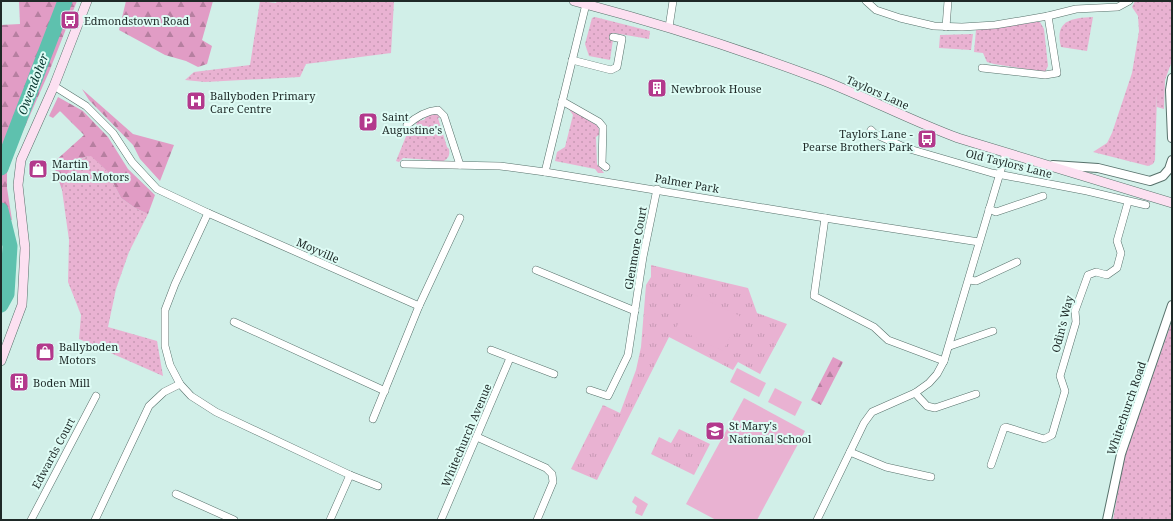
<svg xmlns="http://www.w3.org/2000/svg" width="1173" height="521" viewBox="0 0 1173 521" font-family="'Noto Serif',serif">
<defs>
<pattern id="grass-dots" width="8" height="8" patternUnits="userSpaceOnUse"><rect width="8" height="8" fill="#e9b2d2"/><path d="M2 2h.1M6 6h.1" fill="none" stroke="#c799b4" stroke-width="1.8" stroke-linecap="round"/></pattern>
<pattern id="forest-firs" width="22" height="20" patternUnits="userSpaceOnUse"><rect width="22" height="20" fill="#e19cc5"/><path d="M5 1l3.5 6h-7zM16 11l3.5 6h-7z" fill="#b67fa0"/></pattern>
<pattern id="park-tufts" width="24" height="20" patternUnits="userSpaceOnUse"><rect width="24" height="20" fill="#e9b2d2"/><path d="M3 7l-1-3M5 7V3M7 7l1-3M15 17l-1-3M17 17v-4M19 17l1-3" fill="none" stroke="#c799b4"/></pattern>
</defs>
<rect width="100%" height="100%" fill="#d1efe8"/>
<g fill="url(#grass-dots)">
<polygon points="260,1 276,3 277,1 394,1 391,53 306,64 300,77 205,82 185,80 194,72 250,65"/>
<polygon points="1135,1 1172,1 1172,61 1165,80 1164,109 1157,107 1157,94 1155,160 1153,164 1148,166 1093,152 1107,143 1112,133 1132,73 1139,31 1138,16 1132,7"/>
<polygon points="595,17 650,31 649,39 614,33 610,60 589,56 585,44 592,18"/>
<path d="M1093 17 1087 51 1061 47C1054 20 1072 18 1093 17Z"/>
<polygon points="1036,22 1040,22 1044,29 1048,66 1045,72 994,64 987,62 983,53 974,52 976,30"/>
<polygon points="973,34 971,50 939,48 940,35"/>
<polygon points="568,108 598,126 600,134 596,137 597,164 604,173 598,173 595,169 555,161 557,152 565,147 573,115"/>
<path d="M434 113 441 117 438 118 447 147 449 149C451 160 443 162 434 163L431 160 403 158 399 162 396 161 407 134 414 133 417 121 424 120 428 114Z"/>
<polygon points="91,155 107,171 121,198 135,208 148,214 129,252 116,289 108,327 157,341 163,376 79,339 81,315 68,282 69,240 62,190 67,173 74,162"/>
<polygon points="1172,321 1172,520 1113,520 1124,457"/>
</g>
<g fill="url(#forest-firs)">
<polygon points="19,1 77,1 49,72 15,149 7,173 7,188 12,220 1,221 1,25 20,24"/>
<polygon points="126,1 213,1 202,40 212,46 207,64 198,67 186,61 165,55 119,30"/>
<polygon points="82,89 133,134 174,145 160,181 140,159 133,145 89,100"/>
<path d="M58 97 83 111 108 137 128 169 155 195 148 214 135 208 121 198 107 171 91 156C71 158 67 174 62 190L53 163 84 135 60 111 53 118 49 116Z"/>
<polygon points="833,357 843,362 821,405 811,400"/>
</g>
<g fill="url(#park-tufts)">
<polygon points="651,265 748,288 757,313 787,324 760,374 738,362 733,370 669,337 597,480 571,469 603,405 620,413 636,370 641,347 646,285 651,277"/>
<polygon points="679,429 710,444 694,475 651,454 659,437 671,443"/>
</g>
<g fill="#e9b2d2">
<polygon points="693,294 740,316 723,351 676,328"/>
<polygon points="737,368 766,383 759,397 730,382"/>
<polygon points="775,388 802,402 795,416 768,402"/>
<polygon points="744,398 805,431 757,520 716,520 686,504"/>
<polygon points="635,496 648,504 642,516 635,513 637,506 632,502"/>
</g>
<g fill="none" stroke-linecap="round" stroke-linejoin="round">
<g stroke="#5ec1ae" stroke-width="15">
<polyline points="1,168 65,1"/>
<polyline points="1,210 10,246 7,294 1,305"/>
</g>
<g stroke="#57716b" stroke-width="8">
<g id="minor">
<polyline points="866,1 876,10 900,18 934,26 962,27 995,25 1048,16 1076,9 1118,7 1129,1"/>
<polyline points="669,27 673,1"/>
<polyline points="946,27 948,1"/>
<polyline points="572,60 611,70 617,67 622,39 613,37"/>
<polyline points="982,68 1045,75 1057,73 1048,16"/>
<polyline points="54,86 86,106 113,133 132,162 157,189 208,213 419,306"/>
<polyline points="562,101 599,122 603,127 602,164 606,167"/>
<path d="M407 125C416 117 426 111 438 110L444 116 460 165"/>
<polyline points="871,130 875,134 906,148 992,173 1087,191 1146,205"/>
<polyline points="404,164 500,166 545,172 825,218 979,242"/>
<polyline points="545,172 586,4"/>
<polyline points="989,209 996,212 1043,196"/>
<polyline points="208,213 175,284 165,310 165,346 170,365 180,384 191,396 216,412 350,475 378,486"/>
<polyline points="825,218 814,296 874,327 888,340 944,361"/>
<polyline points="536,270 635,311"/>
<polyline points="969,280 976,281 1017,262"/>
<polyline points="234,322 385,391"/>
<polyline points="950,346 993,331"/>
<polyline points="491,350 554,374"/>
<polyline points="590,390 608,396 628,355 643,257 657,189"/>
<polyline points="915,393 927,406 935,408 976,394"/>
<polyline points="373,419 419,306 460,218"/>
<polyline points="477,437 546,468 552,474 553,482 537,520"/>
<polyline points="850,452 886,467 931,477"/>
<polyline points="991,465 1004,428 1006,427 1044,439 1052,435 1065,391 1060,376 1076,322 1075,311 1088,275 1096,272 1107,275 1117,268 1121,253 1117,241 1128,202"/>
<polyline points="176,494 234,520"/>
<polyline points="31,520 96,396"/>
<polyline points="95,520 149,406 164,392 180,384"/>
<polyline points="330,520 350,475"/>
<polyline points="441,520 510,358"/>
<polyline points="817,520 864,423 872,412 915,393 929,383 937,374 944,361 1006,153"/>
</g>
</g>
<g stroke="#57716b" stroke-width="10">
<g id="tertiary">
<polyline points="1172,78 1170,90 1172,138"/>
<polyline points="1053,165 1098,168 1150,181 1163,176 1169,169 1172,160"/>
<polyline points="1107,520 1121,454 1172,305"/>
</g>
</g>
<g stroke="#57716b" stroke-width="10">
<g id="secondary">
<path d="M574 1C658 23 740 49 822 80 868 98 912 121 958 138L1172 203"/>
<polyline points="1,361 22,305 25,248 18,185 21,160 54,86 87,1"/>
</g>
</g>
<use href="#minor" stroke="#fff" stroke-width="7"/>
<use href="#tertiary" stroke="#fff" stroke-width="8"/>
<use href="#secondary" stroke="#fce0f1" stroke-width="9"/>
</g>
<defs>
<g id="bus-square" transform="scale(1)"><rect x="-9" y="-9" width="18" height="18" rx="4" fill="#b3398c" stroke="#defcf5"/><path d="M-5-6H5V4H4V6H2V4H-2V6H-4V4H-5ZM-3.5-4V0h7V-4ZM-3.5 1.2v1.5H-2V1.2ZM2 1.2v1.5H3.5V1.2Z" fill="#fff"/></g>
<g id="building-square" transform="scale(1)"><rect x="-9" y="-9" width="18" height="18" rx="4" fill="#b3398c" stroke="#defcf5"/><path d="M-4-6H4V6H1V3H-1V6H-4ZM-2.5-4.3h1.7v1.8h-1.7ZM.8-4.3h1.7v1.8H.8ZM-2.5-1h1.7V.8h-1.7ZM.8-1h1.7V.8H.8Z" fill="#fff"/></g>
<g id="hospital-square" transform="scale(1)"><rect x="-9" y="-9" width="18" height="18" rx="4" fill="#b3398c" stroke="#defcf5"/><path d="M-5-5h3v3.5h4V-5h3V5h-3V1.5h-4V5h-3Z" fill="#fff"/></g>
<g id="parking-square" transform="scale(1)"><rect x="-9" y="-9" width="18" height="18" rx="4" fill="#b3398c" stroke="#defcf5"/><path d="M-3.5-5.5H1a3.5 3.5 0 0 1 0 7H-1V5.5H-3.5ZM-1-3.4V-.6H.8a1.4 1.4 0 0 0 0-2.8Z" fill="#fff"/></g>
<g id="shop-square" transform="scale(1)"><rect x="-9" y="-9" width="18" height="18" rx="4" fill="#b3398c" stroke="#defcf5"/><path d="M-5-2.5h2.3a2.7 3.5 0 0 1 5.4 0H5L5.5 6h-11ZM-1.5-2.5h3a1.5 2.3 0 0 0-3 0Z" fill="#fff"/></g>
<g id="school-square" transform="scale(1)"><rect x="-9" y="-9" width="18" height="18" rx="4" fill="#b3398c" stroke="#defcf5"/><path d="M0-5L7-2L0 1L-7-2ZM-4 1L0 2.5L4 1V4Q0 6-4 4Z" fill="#fff"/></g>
</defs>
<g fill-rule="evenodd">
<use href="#bus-square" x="70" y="20"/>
<use href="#building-square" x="657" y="88"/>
<use href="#hospital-square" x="196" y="101"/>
<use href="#parking-square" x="368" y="122"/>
<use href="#bus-square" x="927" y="139"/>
<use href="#shop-square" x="38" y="169"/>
<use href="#shop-square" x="45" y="352"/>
<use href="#building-square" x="19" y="382"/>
<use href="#school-square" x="715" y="431"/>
</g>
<g text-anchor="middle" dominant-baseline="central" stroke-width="4" stroke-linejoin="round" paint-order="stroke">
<g font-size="11" fill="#1e2927" stroke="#defcf5" text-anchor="start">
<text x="84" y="20">Edmondstown Road</text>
<text x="671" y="88">Newbrook House</text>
<text x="210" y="95">Ballyboden Primary<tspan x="210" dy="13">Care Centre</tspan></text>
<text x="382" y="116">Saint<tspan x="382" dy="13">Augustine's</tspan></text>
<text x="913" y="133" text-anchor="end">Taylors Lane -<tspan x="913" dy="13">Pearse Brothers Park</tspan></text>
<text x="52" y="163">Martin<tspan x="52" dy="13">Doolan Motors</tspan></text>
<text x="59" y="346">Ballyboden<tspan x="59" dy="13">Motors</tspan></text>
<text x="33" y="382">Boden Mill</text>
<text x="729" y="425">St Mary's<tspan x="729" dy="13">National School</tspan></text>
</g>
<g font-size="11" fill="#1e2927" stroke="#defcf5">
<text transform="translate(878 92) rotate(24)">Taylors Lane</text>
<text transform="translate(1009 163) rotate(14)">Old Taylors Lane</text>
<text transform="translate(687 183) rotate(10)">Palmer Park</text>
<text transform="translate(635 248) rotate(-80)">Glenmore Court</text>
<text transform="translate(318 250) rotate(24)">Moyville</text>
<text transform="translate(1062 324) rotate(-76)">Odin's Way</text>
<text transform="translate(1126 408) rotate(-71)">Whitechurch Road</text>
<text transform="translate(466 435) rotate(-67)">Whitechurch Avenue</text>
<text transform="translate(53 453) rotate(-62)">Edwards Court</text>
</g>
<g font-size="12" font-style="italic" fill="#093931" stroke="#defcf5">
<text transform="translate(33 84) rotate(-69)">Owendoher</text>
</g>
</g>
<rect width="1173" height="521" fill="none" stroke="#1e2927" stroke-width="4"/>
</svg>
